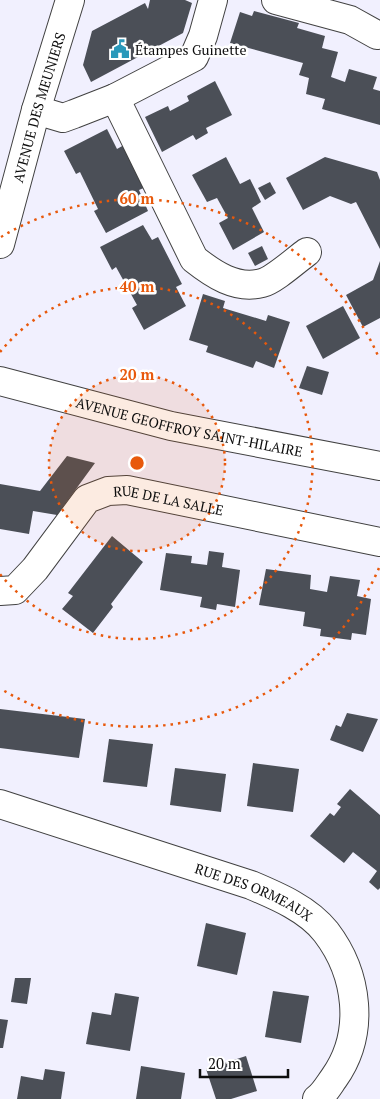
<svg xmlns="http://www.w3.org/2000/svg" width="380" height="1099" viewBox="0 0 380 1099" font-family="'PT Serif',serif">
<rect width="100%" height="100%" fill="#f1f0fe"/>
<g fill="#4b4f57">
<polygon points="150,0 185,0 192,3 183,33 91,82 83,65 92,31 145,3 148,9"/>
<polygon points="254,11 299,23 297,28 325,36 322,48 338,52 331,77 345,82 349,69 377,77 373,89 380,91 380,125 322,109 325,99 306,94 309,78 299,75 303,63 230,43 240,12 252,16"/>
<polygon points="215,81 232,115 206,128 208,133 196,140 193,135 162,152 145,117 168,106 170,111 189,101 187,96"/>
<polygon points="107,129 117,149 124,145 146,187 139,190 148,211 106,233 94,211 98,209 80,172 76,174 64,151"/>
<polygon points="226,157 240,184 250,179 255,189 261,202 252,208 264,232 233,250 219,223 228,218 217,198 207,202 192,175"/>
<polygon points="325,157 377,172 380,180 380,249 356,202 351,204 330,196 303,210 286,178"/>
<polygon points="270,182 276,193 265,200 258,188"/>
<polygon points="143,225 152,240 158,237 182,284 176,287 186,306 144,330 132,308 137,305 116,267 112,270 100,247"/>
<polygon points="262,246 268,259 255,266 248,253"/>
<polygon points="380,261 380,318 363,327 346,295 373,280"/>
<polygon points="203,294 225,301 223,308 266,321 268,315 290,322 274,368 256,361 253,368 206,352 208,346 189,340"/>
<polygon points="343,306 360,338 323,359 306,326"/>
<polygon points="307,366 329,372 322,395 299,388"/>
<polygon points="67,456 95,463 57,515 33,511 29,534 0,529 0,484 40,491"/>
<polygon points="112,536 143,562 111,604 113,607 93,633 62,609 73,596 68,593"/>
<polygon points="209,551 224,553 222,567 240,570 235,607 217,604 216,610 200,607 202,597 160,590 166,553 192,556 191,563 207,565"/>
<polygon points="266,569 311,575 310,589 327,592 330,576 360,580 357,596 371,599 366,635 352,633 351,640 320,636 321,629 303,626 305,612 259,605"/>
<polygon points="0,709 85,719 79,758 0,748"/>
<polygon points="347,713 378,719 363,752 330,740 336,725 341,727"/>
<polygon points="109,739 153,744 147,787 103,782"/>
<polygon points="253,763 299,769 293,812 247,806"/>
<polygon points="175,768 226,774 221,812 170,805"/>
<polygon points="350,789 380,815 380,888 378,890 369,882 377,871 353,852 344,863 310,836 330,813 334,816 341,807 337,804"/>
<polygon points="206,923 246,933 237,975 197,966"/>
<polygon points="15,978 31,978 27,1004 11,1002"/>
<polygon points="273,991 309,996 301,1043 265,1037"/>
<polygon points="115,993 139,997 130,1051 86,1044 92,1012 111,1015"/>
<polygon points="0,1019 8,1020 3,1048 0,1048"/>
<polygon points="246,1056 257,1091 231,1099 216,1099 206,1069"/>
<polygon points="141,1066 185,1073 181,1099 136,1099"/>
<polygon points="45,1069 65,1072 61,1099 17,1099 21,1076 43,1080"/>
</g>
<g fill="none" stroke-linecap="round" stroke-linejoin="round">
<g stroke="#414141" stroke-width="30">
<g id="minor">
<polyline points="276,0 350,20 377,35"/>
<path d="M115 98 194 259C213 274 236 290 262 283 274 280 296 260 307 252"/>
<polyline points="36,110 63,118 74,114 115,98 194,57 203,36 213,0"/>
<path id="s1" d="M0 244 36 110 70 0"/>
<path id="s2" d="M0 381 171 426 380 466"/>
<path id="s3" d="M0 591 15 590 35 569 87 499 108 491 127 490 380 542"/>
<path id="s4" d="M0 804 251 885C277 896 308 909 326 932 358 974 366 1033 334 1078 329 1085 324 1094 317 1099"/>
</g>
</g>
<use href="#minor" stroke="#fff" stroke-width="28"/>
</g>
<circle cx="137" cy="463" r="88" fill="#e8590c" fill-opacity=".12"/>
<g fill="none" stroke="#e8590c" stroke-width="2.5" stroke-dasharray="2.5 5">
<circle cx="137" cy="463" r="88"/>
<path d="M0 352A176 176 0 1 1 0 574"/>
<path d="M379 568A264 264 0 0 1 1 689M1 237A264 264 0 0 1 379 358"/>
</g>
<defs>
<g id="civic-bare" transform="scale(1.5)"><path d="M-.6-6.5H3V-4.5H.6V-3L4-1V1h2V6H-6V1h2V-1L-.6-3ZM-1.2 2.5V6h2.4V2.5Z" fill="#2a98ba" stroke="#fff" stroke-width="2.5" paint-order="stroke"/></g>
</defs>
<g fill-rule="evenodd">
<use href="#civic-bare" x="120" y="49"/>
</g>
<g text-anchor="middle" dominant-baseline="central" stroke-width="5" stroke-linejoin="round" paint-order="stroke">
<g font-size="14" fill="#0e0e0e" stroke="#fff" text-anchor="start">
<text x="135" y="49">Étampes Guinette</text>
</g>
<g font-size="14" fill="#0e0e0e" stroke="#fff">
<text stroke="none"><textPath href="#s1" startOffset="142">AVENUE DES MEUNIERS</textPath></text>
<text stroke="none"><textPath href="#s2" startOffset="195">AVENUE GEOFFROY SAINT-HILAIRE</textPath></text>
<text stroke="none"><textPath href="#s3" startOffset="215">RUE DE LA SALLE</textPath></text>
<text stroke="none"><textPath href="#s4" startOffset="269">RUE DES ORMEAUX</textPath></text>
</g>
</g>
<circle cx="137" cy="463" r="8" fill="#e8590c" stroke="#fff" stroke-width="2.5"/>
<g font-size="15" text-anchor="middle" font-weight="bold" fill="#e8590c" stroke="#fff" stroke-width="5" stroke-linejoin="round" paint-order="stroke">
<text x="137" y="204">60 m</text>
<text x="137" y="292">40 m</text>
<text x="137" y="380">20 m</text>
</g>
<path d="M200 1069v8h88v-8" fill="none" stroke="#0e0e0e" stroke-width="2.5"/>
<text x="208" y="1069" font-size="15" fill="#0e0e0e" stroke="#ffffff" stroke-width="4" paint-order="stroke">20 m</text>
</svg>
